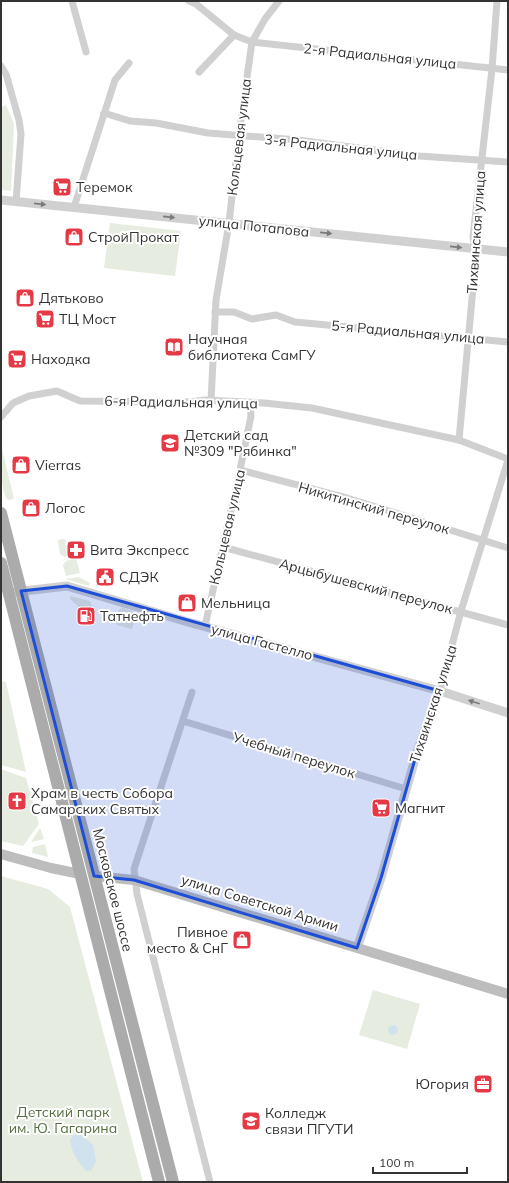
<svg xmlns="http://www.w3.org/2000/svg" width="509" height="1183" viewBox="0 0 509 1183" font-family="Mulish,sans-serif">
<rect width="100%" height="100%" fill="#fff"/>
<g fill="#e6ecdf">
<polygon points="6,105 14,124 11,191 1,190 1,107"/>
<polygon points="110,223 181,231 175,276 104,268"/>
<path d="M1 445 14 499 8 500C0 494 1 456 1 445Z"/>
<polygon points="62,539 66,540 65,545 68,546 72,542 74,544 76,553 65,557 60,554 58,540"/>
<polygon points="76,558 80,573 66,576 63,565 66,561"/>
<polygon points="79,577 90,583 89,586 65,579"/>
<polygon points="71,596 90,601 92,606 89,609 79,607 70,599"/>
<polygon points="122,607 134,612 135,618 132,629 117,625 115,622 118,611"/>
<polygon points="1,681 6,682 26,772 1,765"/>
<polygon points="1,769 26,778 39,824 23,846 1,841"/>
<polygon points="40,828 44,839 31,842"/>
<polygon points="45,844 48,857 32,853 33,847"/>
<polygon points="1,876 48,889 70,907 143,1182 1,1182"/>
<polygon points="373,990 420,1004 407,1049 359,1035"/>
</g>
<g fill="#cfe2ee">
<circle cx="393" cy="1030" r="5"/>
<path d="M80 1134 93 1145 96 1161 91 1171H86C78 1162 71 1152 70 1139L74 1135Z"/>
</g>
<g fill="none" stroke-linecap="round" stroke-linejoin="round">
<g stroke="#d0d0d0" stroke-width="7">
<polyline points="72,1 86,52"/>
<polyline points="189,1 196,4 234,35 252,42 508,70"/>
<polyline points="1,66 6,74 19,120 21,134 16,202"/>
<polyline points="199,72 234,35"/>
<polyline points="104,113 130,121 156,123 208,133 298,140 419,156 508,162"/>
<polyline points="74,207 115,80 129,63"/>
<polyline points="215,312 234,312 252,319 276,315 295,322 508,342"/>
<polyline points="211,401 216,300 229,223 239,134 252,42 265,19 279,1"/>
<polyline points="1,417 13,403 29,396 57,391 80,401 189,402 205,400 264,403 312,408 459,440 508,459"/>
<polyline points="459,440 476,255 473,237 492,69 497,1"/>
<polyline points="240,470 347,498 508,548"/>
<polyline points="223,547 508,625"/>
<polyline points="205,626 240,470 251,416 250,403"/>
<polyline points="440,691 461,611 508,460"/>
<polyline points="192,692 134,869 137,894 210,1182"/>
<polyline points="183,721 406,789"/>
</g>
<g stroke="#d0d0d0" stroke-width="9">
<polyline points="1,200 508,252"/>
<polyline points="15,592 67,586 188,622 440,691 508,713"/>
<polyline points="357,948 381,878 417,752 440,691"/>
</g>
<g stroke="#bdbdbd" stroke-width="10">
<polyline points="1,854 51,868 80,874"/>
<polyline points="94,876 134,880 508,994"/>
</g>
<g stroke="#ababab" stroke-width="12">
<polyline points="1,513 173,1182"/>
<polyline points="1,563 159,1182"/>
</g>
</g>
<defs><path id="oneway-solid" d="M-6-.8H1V-3.2L6.5 0L1 3.2V.8H-6Z"/></defs>
<g fill="#7a7a7a">
<use href="#oneway-solid" transform="translate(40 204) rotate(6)"/>
<use href="#oneway-solid" transform="translate(169 217) rotate(6)"/>
<use href="#oneway-solid" transform="translate(326 233) rotate(6)"/>
<use href="#oneway-solid" transform="translate(456 247) rotate(6)"/>
<use href="#oneway-solid" transform="translate(474 702) rotate(-162)"/>
</g>
<path fill="#1d4ed8" fill-opacity="0.2" stroke="#1d4ed8" stroke-width="3" stroke-linejoin="round" d="M67 586 440 691 417 752 381 878 357 948 134 880 94 876 21 591Z"/>
<defs>
<g id="supermarket-square" transform="scale(1)"><rect x="-9" y="-9" width="18" height="18" rx="4" fill="#e63946" stroke="#fff"/><path d="M-6-5.5h2.5l.6 2H6L4.5 2H-2.5L-4.4-4H-6ZM-1.5 3.2a1.3 1.3 0 1 0 .1 0ZM3 3.2a1.3 1.3 0 1 0 .1 0Z" fill="#fff"/></g>
<g id="shop-square" transform="scale(1)"><rect x="-9" y="-9" width="18" height="18" rx="4" fill="#e63946" stroke="#fff"/><path d="M-5-2.5h2.3a2.7 3.5 0 0 1 5.4 0H5L5.5 6h-11ZM-1.5-2.5h3a1.5 2.3 0 0 0-3 0Z" fill="#fff"/></g>
<g id="library-square" transform="scale(1)"><rect x="-9" y="-9" width="18" height="18" rx="4" fill="#e63946" stroke="#fff"/><path d="M-6-4Q-3-5.5-.7-3.5V5Q-3 3-6 4ZM6-4Q3-5.5 .7-3.5V5Q3 3 6 4Z" fill="#fff"/></g>
<g id="school-square" transform="scale(1)"><rect x="-9" y="-9" width="18" height="18" rx="4" fill="#e63946" stroke="#fff"/><path d="M0-5L7-2L0 1L-7-2ZM-4 1L0 2.5L4 1V4Q0 6-4 4Z" fill="#fff"/></g>
<g id="pharmacy-square" transform="scale(1)"><rect x="-9" y="-9" width="18" height="18" rx="4" fill="#e63946" stroke="#fff"/><path d="M-2-6h4v4h4v4h-4v4h-4v-4h-4v-4h4Z" fill="#fff"/></g>
<g id="civic-square" transform="scale(1)"><rect x="-9" y="-9" width="18" height="18" rx="4" fill="#e63946" stroke="#fff"/><path d="M-.6-6.5H3V-4.5H.6V-3L4-1V1h2V6H-6V1h2V-1L-.6-3ZM-1.2 2.5V6h2.4V2.5Z" fill="#fff"/></g>
<g id="fuel-square" transform="scale(1)"><rect x="-9" y="-9" width="18" height="18" rx="4" fill="#e63946" stroke="#fff"/><path d="M-5.5-6h7V0h2V4h1.3V-2.5L3-4.5l.8-.8L6-3V5H2.5V1h-1V6h-7ZM-4.2-4.7v3.2H.2V-4.7Z" fill="#fff"/></g>
<g id="church-square" transform="scale(1)"><rect x="-9" y="-9" width="18" height="18" rx="4" fill="#e63946" stroke="#fff"/><path d="M-1.2-6h2.4v3.5h3.3v2.4h-3.3V6h-2.4V-.1h-3.3v-2.4h3.3Z" fill="#fff"/></g>
<g id="office-square" transform="scale(1)"><rect x="-9" y="-9" width="18" height="18" rx="4" fill="#e63946" stroke="#fff"/><path d="M-6-3h4V-5.5h4V-3h4V5H-6ZM-1-4.5V-3h2v-1.5ZM-6 0V1H6V0Z" fill="#fff"/></g>
<g id="university-square" transform="scale(1)"><rect x="-9" y="-9" width="18" height="18" rx="4" fill="#e63946" stroke="#fff"/><path d="M0-5L7-2L0 1L-7-2ZM-4 1L0 2.5L4 1V4Q0 6-4 4Z" fill="#fff"/></g>
</defs>
<g fill-rule="evenodd">
<use href="#supermarket-square" x="62" y="187"/>
<use href="#shop-square" x="74" y="237"/>
<use href="#shop-square" x="25" y="298"/>
<use href="#supermarket-square" x="45" y="319"/>
<use href="#library-square" x="174" y="347"/>
<use href="#supermarket-square" x="17" y="359"/>
<use href="#school-square" x="170" y="443"/>
<use href="#shop-square" x="21" y="465"/>
<use href="#shop-square" x="31" y="508"/>
<use href="#pharmacy-square" x="76" y="550"/>
<use href="#civic-square" x="105" y="577"/>
<use href="#shop-square" x="187" y="603"/>
<use href="#fuel-square" x="86" y="616"/>
<use href="#church-square" x="17" y="801"/>
<use href="#supermarket-square" x="381" y="808"/>
<use href="#shop-square" x="242" y="940"/>
<use href="#office-square" x="483" y="1084"/>
<use href="#university-square" x="251" y="1121"/>
</g>
<g text-anchor="middle" dominant-baseline="central" stroke-width="4" stroke-linejoin="round" paint-order="stroke">
<g font-size="14" fill="#333" stroke="#fff">
<text transform="translate(380 56) rotate(6)">2-я Радиальная улица</text>
<text transform="translate(239 137) rotate(-83)">Кольцевая улица</text>
<text transform="translate(341 147) rotate(6)">3-я Радиальная улица</text>
<text transform="translate(254 226) rotate(6)">улица Потапова</text>
<text transform="translate(476 232) rotate(-86)">Тихвинская улица</text>
<text transform="translate(408 332) rotate(5)">5-я Радиальная улица</text>
<text transform="translate(181 402) rotate(1)">6-я Радиальная улица</text>
<text transform="translate(374 508) rotate(16)">Никитинский переулок</text>
<text transform="translate(227 527) rotate(-77)">Кольцевая улица</text>
<text transform="translate(366 586) rotate(15)">Арцыбушевский переулок</text>
<text transform="translate(262 642) rotate(15)">улица Гастелло</text>
<text transform="translate(433 704) rotate(-72)">Тихвинская улица</text>
<text transform="translate(294 755) rotate(17)">Учебный переулок</text>
<text transform="translate(113 890) rotate(76)">Московское шоссе</text>
<text transform="translate(260 903) rotate(17)">улица Советской Армии</text>
</g>
<g font-size="14" fill="#333" stroke="#fff" text-anchor="start">
<text x="76" y="187">Теремок</text>
<text x="88" y="237">СтройПрокат</text>
<text x="39" y="298">Дятьково</text>
<text x="59" y="319">ТЦ Мост</text>
<text x="188" y="339">Научная<tspan x="188" dy="16">библиотека СамГУ</tspan></text>
<text x="31" y="359">Находка</text>
<text x="184" y="435">Детский сад<tspan x="184" dy="16">№309 "Рябинка"</tspan></text>
<text x="35" y="465">Vierras</text>
<text x="45" y="508">Логос</text>
<text x="90" y="550">Вита Экспресс</text>
<text x="119" y="577">СДЭК</text>
<text x="201" y="603">Мельница</text>
<text x="100" y="616">Татнефть</text>
<text x="31" y="793">Храм в честь Собора<tspan x="31" dy="16">Самарских Святых</tspan></text>
<text x="395" y="808">Магнит</text>
<text x="228" y="932" text-anchor="end">Пивное<tspan x="228" dy="16">место &amp; СнГ</tspan></text>
<text x="469" y="1084" text-anchor="end">Югория</text>
<text x="265" y="1113">Колледж<tspan x="265" dy="16">связи ПГУТИ</tspan></text>
</g>
<g font-size="14" fill="#56703f" stroke="#fff">
<text x="63" y="1112">Детский парк<tspan x="63" dy="16">им. Ю. Гагарина</tspan></text>
</g>
</g>
<rect width="509" height="1183" fill="none" stroke="#333333" stroke-width="4"/>
<path d="M373 1167v6h94v-6" fill="none" stroke="#333333" stroke-width="2"/>
<text x="379" y="1167" font-size="12" fill="#333333" stroke="#ffffff" stroke-width="3" paint-order="stroke">100 m</text>
</svg>
